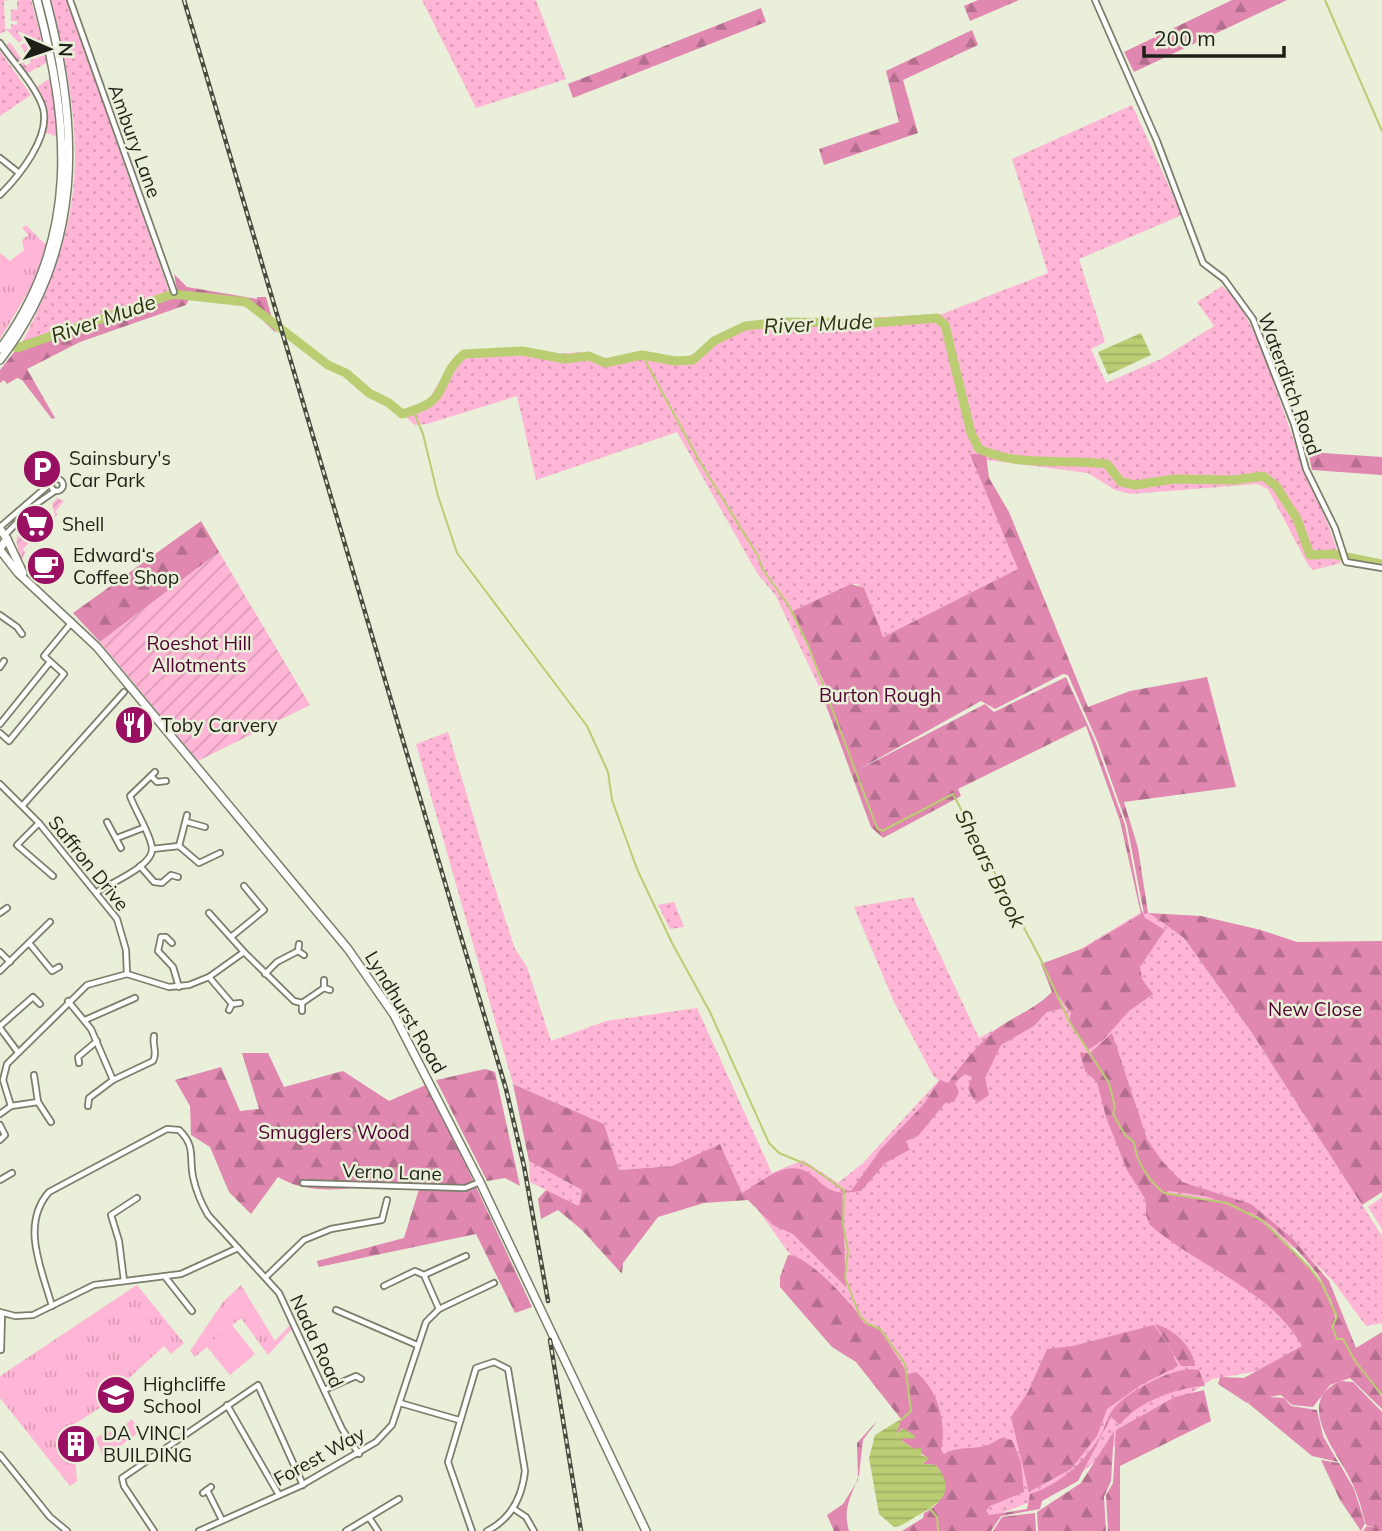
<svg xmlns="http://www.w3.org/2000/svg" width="1382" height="1531" viewBox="0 0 1382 1531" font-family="Mulish,sans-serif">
<defs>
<pattern id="grass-dots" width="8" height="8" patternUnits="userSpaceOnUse" patternTransform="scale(1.75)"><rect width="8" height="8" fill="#ffb5d5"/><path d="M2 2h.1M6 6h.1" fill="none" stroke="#da9bb6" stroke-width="1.8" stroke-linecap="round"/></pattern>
<pattern id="forest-firs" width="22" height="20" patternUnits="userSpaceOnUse" patternTransform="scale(1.75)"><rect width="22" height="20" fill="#e088b0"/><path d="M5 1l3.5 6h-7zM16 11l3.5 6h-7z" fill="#b56f8e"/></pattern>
<pattern id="park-tufts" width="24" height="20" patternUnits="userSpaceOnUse" patternTransform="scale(1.75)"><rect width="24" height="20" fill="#ffb5d5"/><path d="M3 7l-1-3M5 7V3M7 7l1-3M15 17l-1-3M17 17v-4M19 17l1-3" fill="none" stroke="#da9bb6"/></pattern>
<pattern id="garden-furrows" width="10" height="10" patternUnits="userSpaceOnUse" patternTransform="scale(1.75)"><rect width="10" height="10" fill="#ffb5d5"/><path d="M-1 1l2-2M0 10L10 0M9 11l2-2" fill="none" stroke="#da9bb6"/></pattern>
<pattern id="water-rules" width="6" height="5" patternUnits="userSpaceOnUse" patternTransform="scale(1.75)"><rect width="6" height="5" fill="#bacd73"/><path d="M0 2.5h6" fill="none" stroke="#9fb063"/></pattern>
</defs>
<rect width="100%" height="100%" fill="#e9efd9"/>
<g fill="url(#grass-dots)">
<polygon points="0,0 10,0 4,1 5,29 11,29 11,24 17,25 17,21 11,21 11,9 17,10 17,0 31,0 48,62 26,74 6,45 10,42 26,66 31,62 29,58 34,55 31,52 27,56 20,45 25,43 23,39 19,43 7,30 0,34"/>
<path d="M51 0H67L169 291 23 341C89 211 85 139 51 0Z"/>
<polygon points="422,0 536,0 566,79 476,108"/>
<polygon points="0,51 31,95 0,116"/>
<polygon points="52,77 59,137 46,133 47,109 35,88"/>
<polygon points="1132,105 1182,215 1079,259 1105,342 1091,349 1106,383 1161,359 1214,326 1197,302 1222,286 1238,301 1261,346 1303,467 1330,529 1341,563 1313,570 1308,565 1268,489 1257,484 1130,494 1115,490 1088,473 986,460 985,454 971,454 1019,569 883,637 858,584 851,584 794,611 826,686 820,689 776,596 757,573 677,432 536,480 517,396 427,424 415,425 402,414 429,399 451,362 464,350 524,348 553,354 584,352 607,358 644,352 684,358 699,351 714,337 741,324 942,314 1048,273 1012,159"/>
<polygon points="448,732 492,879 515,949 527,967 551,1041 606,1021 697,1008 772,1173 803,1160 838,1183 863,1163 939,1080 934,1077 894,1002 854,907 913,897 979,1038 1062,994 1044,971 1145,910 1184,938 1252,1033 1382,1236 1382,1323 1366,1326 1333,1281 1305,1254 1261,1229 1324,1337 1265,1370 1212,1379 1108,1451 1060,1490 982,1521 745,1192 742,1193 720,1144 672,1166 619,1170 604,1124 513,1084 416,744"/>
<polygon points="674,902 684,927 670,929 658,905"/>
<polygon points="529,1161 582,1190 579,1206 530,1182"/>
<polygon points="1382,1197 1382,1229 1368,1207"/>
</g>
<g fill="url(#forest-firs)" fill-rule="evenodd">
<polygon points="978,0 1019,0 970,21 964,6"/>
<polygon points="1232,0 1287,0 1134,72 1124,52"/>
<polygon points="761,8 766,22 573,98 568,84"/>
<polygon points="972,30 978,45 903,80 918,133 824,165 819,149 899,122 886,71"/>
<polygon points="174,274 187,287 257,299 257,297 266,297 276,333 246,304 189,299 186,305 80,342 27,369 55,418 52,419 22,380 17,378 7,384 4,380 0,383 0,370 23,341 177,290"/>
<polygon points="1308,452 1382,457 1382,475 1312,470"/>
<path d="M970 454H986L989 478 1009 512 1088 707 1130 691 1207 677 1236 787 1124 802 1138 848 1148 913 1201 916 1261 930 1297 942 1382 941V1192L1362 1205 1252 1033 1184 938 1149 913 1144 914 1127 825 1098 743 1068 675 1063 674 995 709 981 701 856 771 985 704 994 712 1066 677 1095 741 1125 825 1141 909 1145 918 1165 930 1140 967 1142 979 1153 994 1129 1011 1103 1040 1088 1050 1069 1021 1071 1013 1055 991 1064 1008 1047 1012 1034 1026 1001 1045 985 1078 989 1095 979 1102 973 1099 968 1088 972 1077 964 1074 955 1083 959 1092 954 1102 945 1103 918 1136 906 1141 909 1150 885 1163 861 1191 842 1193 846 1287 793 1234 773 1225 748 1200 704 1203 658 1217 623 1263 622 1274 582 1230 558 1210 541 1219 538 1199 546 1190 579 1206 582 1190 529 1161 513 1084 604 1124 619 1170 672 1166 720 1144 742 1193C765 1180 789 1155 814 1177 824 1186 829 1191 842 1193L839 1188 851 1191 881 1149 923 1105 940 1080 948 1083C963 1063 980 1041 1001 1026 1019 1014 1036 1008 1052 992L1041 964 1084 948 1141 914 1120 821 1086 726 958 789 961 796 883 838 871 827 820 689 826 686 793 611 851 584 864 588 883 637 1018 569Z"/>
<polygon points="201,521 219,552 100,642 73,613"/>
<path d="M1112 1033 1147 1139 1162 1161 1182 1182 1251 1204 1292 1238 1329 1281 1356 1348 1382 1332V1395L1373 1385 1382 1397V1409L1350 1378 1330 1385 1313 1407 1292 1405 1281 1395 1269 1397 1284 1398 1291 1406 1317 1410 1323 1436 1338 1462 1312 1456 1248 1403 1250 1400 1247 1403 1218 1384 1220 1377 1244 1378 1302 1346C1269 1288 1198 1267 1150 1225L1146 1215V1200L1127 1170 1106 1117 1097 1082 1085 1071 1080 1053H1090ZM1151 1179 1164 1193 1169 1191 1205 1196 1243 1209 1215 1201 1164 1194ZM1249 1212C1268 1218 1310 1261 1321 1280 1328 1291 1330 1304 1337 1316L1333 1328C1333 1325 1334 1322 1335 1319 1336 1283 1275 1231 1249 1212Z"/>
<path d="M242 1053H268L284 1087 343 1071 389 1101 428 1084 532 1307 515 1313 476 1234 319 1267 317 1261 404 1238 420 1186C374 1179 321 1203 278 1177L251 1214 229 1192 210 1147 191 1135 190 1106 175 1080 221 1067 240 1111 259 1109Z"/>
<polygon points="485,1069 495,1072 520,1186 505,1178 487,1181 436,1080"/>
<path d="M788 1255C808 1255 855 1306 864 1323L879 1328 908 1374 916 1372C938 1390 947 1423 941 1450L944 1454C969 1442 975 1455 1001 1438L1012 1440 1021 1462 1024 1492 990 1506 986 1511 989 1515 1027 1509 1030 1494C1061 1484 1086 1461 1102 1433 1106 1425 1108 1415 1114 1408 1128 1391 1177 1364 1199 1370L1205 1386C1179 1387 1136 1402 1120 1425L1111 1417 1078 1481 1042 1501 1040 1509 1001 1516 991 1531H902L923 1518 924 1513C945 1503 951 1484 936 1465L923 1464 928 1458 902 1441V1428L896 1435 901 1419 856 1362 832 1347 780 1287V1277Z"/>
<path d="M1155 1324C1174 1329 1193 1347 1195 1366H1181Z"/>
<polygon points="1154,1325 1170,1348 1178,1366 1141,1385 1107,1409 1097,1436 1071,1469 1029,1492 1011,1417 1028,1392 1047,1349 1073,1346"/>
<path d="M1341 1381 1353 1382 1382 1412V1531H1363L1367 1526 1377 1528 1366 1525C1361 1507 1357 1490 1347 1473 1333 1447 1295 1399 1341 1381Z"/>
<polygon points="1204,1390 1211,1421 1120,1466 1120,1531 1108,1531 1106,1495 1113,1483 1116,1430 1175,1397"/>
<path d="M877 1421 863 1440 859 1475C852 1496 842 1507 849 1531H834L827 1515 843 1504 858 1480 857 1443Z"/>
<polygon points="1114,1431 1111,1481 1104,1497 1106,1531 1038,1531 1037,1512 1081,1483"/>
<polygon points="1321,1460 1339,1463 1354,1489 1365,1523 1361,1531 1340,1500"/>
<polygon points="1035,1513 1036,1531 993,1531 1002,1517"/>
</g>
<g fill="url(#park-tufts)">
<polygon points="26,225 46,245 33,284 0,339 0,253 10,261 24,250 22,240 28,235 22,228"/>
<polygon points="137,1285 184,1343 171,1354 164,1346 127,1380 127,1390 58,1435 75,1458 77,1481 70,1486 0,1398 0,1376"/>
<polygon points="241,1285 275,1341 290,1325 292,1329 268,1355 241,1318 195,1357 190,1351 223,1302"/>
<polygon points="132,1419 140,1431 114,1451 118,1456 111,1461 103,1458 96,1438 109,1430 113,1435"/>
</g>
<g fill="url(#garden-furrows)">
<path d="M57 498 64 501 55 512 58 514 23 549 25 552 22 560C15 543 14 536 25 521L39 532 55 516 52 504Z"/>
<polygon points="219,552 310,705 198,761 100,642"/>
</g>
<polygon fill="#ffb5d5" points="232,1325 255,1354 230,1375 206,1346"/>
<g fill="url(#water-rules)">
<polygon points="1141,333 1151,355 1108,375 1098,352"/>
<path d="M901 1419 896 1435 903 1428 915 1436 914 1439 903 1438 902 1441 914 1449 922 1447 921 1455 929 1458 923 1464 936 1465C958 1493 939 1504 915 1517 908 1521 903 1526 894 1527L879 1514 869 1458 875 1435Z"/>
</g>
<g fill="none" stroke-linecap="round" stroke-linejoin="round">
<g stroke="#bacd73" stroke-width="2">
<polyline points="1325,0 1382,131"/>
<path d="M642 355 700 462 758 556 763 570 789 606 808 645 877 828 882 831 953 794 1040 958 1069 1021 1109 1083 1115 1107 1113 1114 1125 1135 1134 1142C1136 1161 1148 1180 1164 1193L1227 1203 1263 1221 1309 1267 1322 1284 1337 1317 1332 1326 1337 1339H1343L1355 1361 1382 1395"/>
<polyline points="413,410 423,434 438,496 457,553 587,726 608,772 612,800 637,869 672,943 710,1012 769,1143 779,1153 808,1165 844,1190 843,1224 848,1251 845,1278 860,1316 868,1324 880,1329 905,1364 911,1411 901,1420"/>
<polyline points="930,1509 937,1517 938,1531"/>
</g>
<path stroke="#bacd73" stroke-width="9" d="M17 348 173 294 246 302 328 365 346 373 369 393 389 403 402 414C412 411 426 407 433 400 446 388 444 370 464 354L522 351 565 359 589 356 605 363 642 355 675 361 693 360 714 341 745 326 785 322 872 323 937 318 945 325 971 433 979 449C1021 468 1064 458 1107 464L1121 482 1135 485 1174 479 1234 480 1263 476 1276 486 1297 519 1310 555 1332 554 1382 564"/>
<g stroke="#7a7f6c" stroke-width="8">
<g id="street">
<polyline points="70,0 174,292"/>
<polyline points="1095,0 1157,141 1203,263 1224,279 1253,319 1294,424 1306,469 1335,528 1346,562 1382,568"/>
<path d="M0 43C13 62 36 86 43 108 51 137 19 176 0 195"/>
<polyline points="0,158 19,173"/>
<circle cx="57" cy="485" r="6"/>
<polyline points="0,527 51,483"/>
<polyline points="6,534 32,507 55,491"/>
<polyline points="0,615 17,627 22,634"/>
<polyline points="0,667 4,661"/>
<polyline points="0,724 50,662"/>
<polyline points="0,733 9,741 64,674 44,656 72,622"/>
<polyline points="151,776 157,782 166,781"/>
<polyline points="0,784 39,823 117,919 126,950 127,974"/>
<polyline points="23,805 124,692"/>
<polyline points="107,822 121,848"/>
<polyline points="187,822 205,827"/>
<polyline points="39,823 17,845 53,876"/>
<polyline points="117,838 143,828"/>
<polyline points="179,846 187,815"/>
<polyline points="152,849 179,846 199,863 220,853"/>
<polyline points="140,866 154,882 162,883 171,875 178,877"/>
<path d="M97 892C110 883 154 866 152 848 151 835 135 810 130 796L155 772"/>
<polyline points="0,913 7,908"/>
<polyline points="209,913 244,952 294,1001 302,1003 324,988"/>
<polyline points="231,937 264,910 244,886"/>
<polyline points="29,943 52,971 59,967"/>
<polyline points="172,943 166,937 161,937 158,951 173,967 179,987"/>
<polyline points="299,944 298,951 304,955"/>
<polyline points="0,952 10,962"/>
<polyline points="0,971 50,922"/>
<polyline points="265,974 277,962 298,951"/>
<polyline points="209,977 232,1004"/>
<polyline points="324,980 324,988 330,990"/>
<polyline points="68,1001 91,1029 113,1080"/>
<polyline points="302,1003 302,1011"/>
<polyline points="229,1010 232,1004 240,1003"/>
<polyline points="85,1020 135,998"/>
<polyline points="0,1026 33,997 40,1004"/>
<polyline points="0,1028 17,1051"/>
<polyline points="79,1063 78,1057 97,1041"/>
<polyline points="38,1102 51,1122"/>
<polyline points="11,1106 3,1080 7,1064 87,985 127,974 169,987 189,985 209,977 244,952"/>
<path d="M88 1106 89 1098 113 1080 153 1061C158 1052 152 1046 154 1036"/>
<polyline points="0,1114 11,1106 38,1102 34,1075"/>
<polyline points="0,1125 5,1135 0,1140"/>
<polyline points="0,1180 12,1173"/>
<polyline points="303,1183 465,1188 480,1182"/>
<polyline points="424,1275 466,1256"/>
<polyline points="267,1276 304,1240 331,1229 382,1220 387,1200"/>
<polyline points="166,1278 192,1311"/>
<polyline points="124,1281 119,1241 111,1215 137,1198"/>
<polyline points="384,1286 415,1271 424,1275 439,1309"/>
<path d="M52 1306C42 1270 20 1225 49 1192L167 1129 179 1130C196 1146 189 1157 193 1177 196 1191 201 1203 208 1215L279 1293 342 1429 359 1454"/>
<polyline points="336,1310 417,1345"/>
<polyline points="0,1312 15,1316 33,1315 94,1285 181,1274 238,1248"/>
<polyline points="1,1350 2,1313"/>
<polyline points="324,1390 356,1376 361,1379"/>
<polyline points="400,1403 459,1420"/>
<polyline points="227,1405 279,1495"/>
<polyline points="0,1455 50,1517 67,1531"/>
<polyline points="207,1490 222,1520"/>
<polyline points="203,1493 211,1487"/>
<polyline points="514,1509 526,1517 534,1531"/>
<polyline points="370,1519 378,1531"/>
<polyline points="154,1531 124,1486 122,1478 258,1385 303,1485"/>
<polyline points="199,1531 300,1486 376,1442 392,1425 426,1322 439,1309 494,1283"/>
<polyline points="346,1531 399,1499"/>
<path d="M472 1531 448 1462 476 1368 494 1362 508 1369 525 1471C522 1498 511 1519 487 1531"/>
</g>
</g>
<g stroke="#7a7f6c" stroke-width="10">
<g id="primary">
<path d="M0 349C81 239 70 124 37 0"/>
<path d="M0 360C84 250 80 128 46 0"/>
<polyline points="0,529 7,539 0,548"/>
<polyline points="7,539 23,573"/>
<polyline points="0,550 18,573 97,647 348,949 394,1015 480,1182 646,1531"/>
</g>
</g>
<use href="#street" stroke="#fff" stroke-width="4.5"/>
<use href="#primary" stroke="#fff" stroke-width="7"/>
<g stroke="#484b40" stroke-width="4.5">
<g id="rail">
<polyline points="184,0 506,1089 524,1166 548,1301"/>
<polyline points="550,1340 581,1531"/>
</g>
</g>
<use href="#rail" stroke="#e9efd9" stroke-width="2" stroke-dasharray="5" stroke-linecap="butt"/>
</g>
<defs>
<g id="parking-disc" transform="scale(2.0125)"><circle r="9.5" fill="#990f61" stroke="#e9efd9"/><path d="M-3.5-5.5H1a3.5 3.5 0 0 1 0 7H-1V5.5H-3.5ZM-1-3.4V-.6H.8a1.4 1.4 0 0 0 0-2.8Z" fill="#fff"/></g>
<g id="supermarket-disc" transform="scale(2.0125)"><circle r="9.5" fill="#990f61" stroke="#e9efd9"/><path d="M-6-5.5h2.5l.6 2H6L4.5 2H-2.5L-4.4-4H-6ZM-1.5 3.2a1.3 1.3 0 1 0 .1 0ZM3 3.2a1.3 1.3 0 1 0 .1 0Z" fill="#fff"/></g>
<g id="cafe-disc" transform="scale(2.0125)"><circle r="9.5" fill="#990f61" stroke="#e9efd9"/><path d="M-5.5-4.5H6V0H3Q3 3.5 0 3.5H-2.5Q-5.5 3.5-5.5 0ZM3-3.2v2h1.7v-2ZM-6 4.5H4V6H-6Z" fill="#fff"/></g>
<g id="restaurant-disc" transform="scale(2.0125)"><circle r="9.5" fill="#990f61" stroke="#e9efd9"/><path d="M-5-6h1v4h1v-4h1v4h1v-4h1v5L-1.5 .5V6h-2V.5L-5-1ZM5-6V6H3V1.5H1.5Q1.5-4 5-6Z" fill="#fff"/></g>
<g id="school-disc" transform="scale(2.0125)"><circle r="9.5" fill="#990f61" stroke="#e9efd9"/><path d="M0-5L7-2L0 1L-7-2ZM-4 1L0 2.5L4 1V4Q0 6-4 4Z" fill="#fff"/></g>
<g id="building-disc" transform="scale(2.0125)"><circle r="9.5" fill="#990f61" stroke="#e9efd9"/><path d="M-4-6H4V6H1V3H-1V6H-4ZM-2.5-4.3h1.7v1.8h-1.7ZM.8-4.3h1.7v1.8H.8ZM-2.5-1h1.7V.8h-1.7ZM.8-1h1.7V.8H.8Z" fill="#fff"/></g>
</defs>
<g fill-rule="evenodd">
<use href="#parking-disc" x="42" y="469"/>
<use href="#supermarket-disc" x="35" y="524"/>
<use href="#cafe-disc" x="46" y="566"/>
<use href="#restaurant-disc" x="134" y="725"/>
<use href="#school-disc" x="116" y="1395"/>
<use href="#building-disc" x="76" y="1444"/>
</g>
<g text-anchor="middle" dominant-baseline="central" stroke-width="5" stroke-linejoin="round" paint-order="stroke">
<g font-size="19" fill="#1e2018" stroke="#e9efd9">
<text transform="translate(135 141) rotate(70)">Ambury Lane</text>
<text transform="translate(1290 384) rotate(70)">Waterditch Road</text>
<text transform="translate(89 863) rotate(51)">Saffron Drive</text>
<text transform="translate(406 1012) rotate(59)">Lyndhurst Road</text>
<text transform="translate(392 1172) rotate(2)">Verno Lane</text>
<text transform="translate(317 1341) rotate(65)">Nada Road</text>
<text transform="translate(319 1456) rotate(-29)">Forest Way</text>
</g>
<g font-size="19" fill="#1e2018" stroke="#e9efd9" text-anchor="start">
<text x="69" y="458">Sainsbury's<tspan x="69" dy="22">Car Park</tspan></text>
<text x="62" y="524">Shell</text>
<text x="73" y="555">Edward‘s<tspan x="73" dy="22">Coffee Shop</tspan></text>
<text x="161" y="725">Toby Carvery</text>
<text x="143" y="1384">Highcliffe<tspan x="143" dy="22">School</tspan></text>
<text x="103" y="1433">DA VINCI<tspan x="103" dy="22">BUILDING</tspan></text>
</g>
<g font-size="19" fill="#510131" stroke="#e9efd9">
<text x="199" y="643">Roeshot Hill<tspan x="199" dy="22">Allotments</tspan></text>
<text x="880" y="695">Burton Rough</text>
<text x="1315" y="1009">New Close</text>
<text x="334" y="1132">Smugglers Wood</text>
</g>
<g font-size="21" font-style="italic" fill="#2c330c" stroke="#e9efd9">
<text transform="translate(103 318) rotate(-19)">River Mude</text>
<text transform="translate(818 323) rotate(-3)">River Mude</text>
<text transform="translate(991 868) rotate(63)">Shears Brook</text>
</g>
</g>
<g transform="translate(49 49) rotate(92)" stroke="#e9efd9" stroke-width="5" paint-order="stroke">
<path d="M0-5L12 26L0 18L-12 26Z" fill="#1e2018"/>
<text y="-10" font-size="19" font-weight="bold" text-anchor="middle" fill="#1e2018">N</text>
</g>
<path d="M1144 46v10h140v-10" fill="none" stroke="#1e2018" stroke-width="3.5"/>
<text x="1154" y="46" font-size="21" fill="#1e2018" stroke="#e9efd9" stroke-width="5" paint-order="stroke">200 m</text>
</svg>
